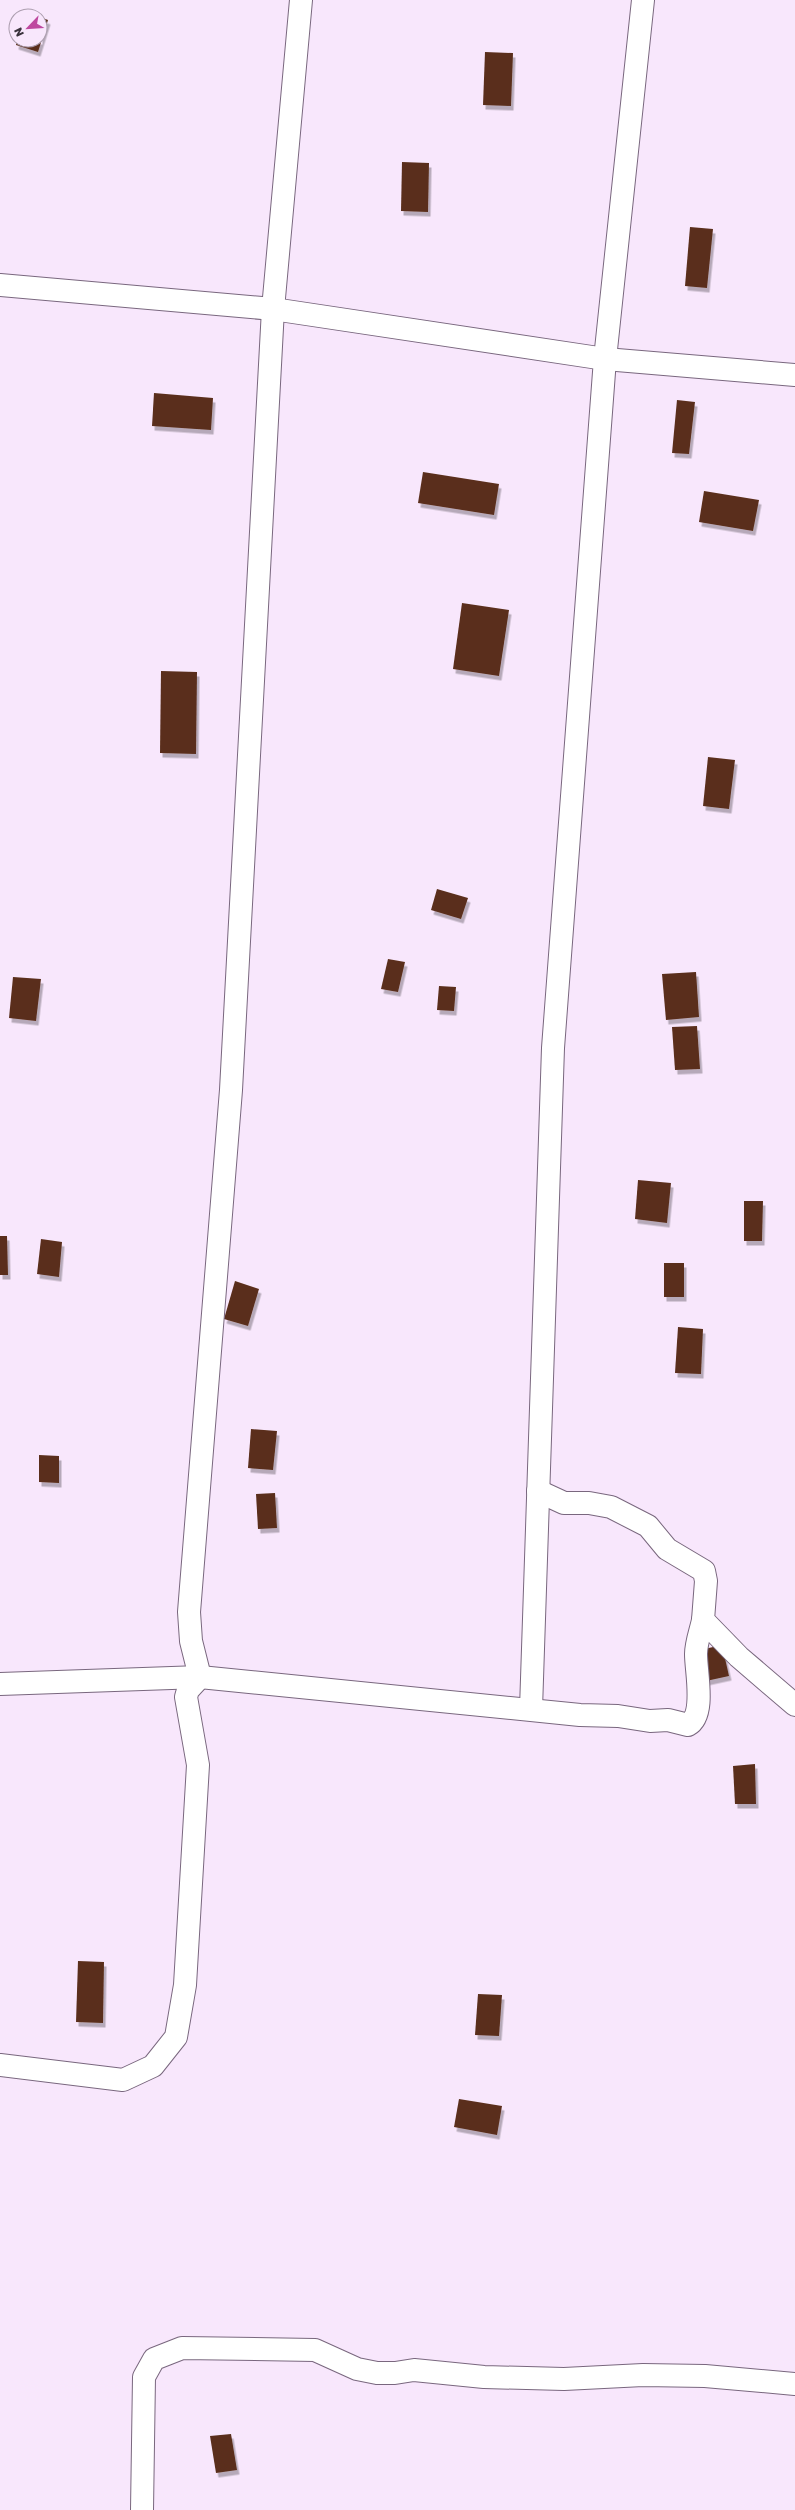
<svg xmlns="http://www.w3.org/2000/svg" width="795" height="2510" viewBox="0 0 795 2510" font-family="'Golos Text',sans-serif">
<defs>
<filter id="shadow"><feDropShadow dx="2.5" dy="4.5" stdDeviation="0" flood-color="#0004"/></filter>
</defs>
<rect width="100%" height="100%" fill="#f8e7fc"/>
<g fill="#5a2f1b" filter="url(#shadow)">
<polygon points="40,17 48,20 38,52 16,45 17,40 40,40"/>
<polygon points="485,52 513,53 511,106 483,105"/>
<polygon points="402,162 429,163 428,212 401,211"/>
<polygon points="690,227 713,229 707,288 685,286"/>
<polygon points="154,393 213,398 211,430 152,426"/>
<polygon points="677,400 695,402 689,454 672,453"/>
<polygon points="423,472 499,484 494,515 418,503"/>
<polygon points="704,491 759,500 753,531 699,522"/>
<polygon points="462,603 509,610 499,676 453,669"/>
<polygon points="161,671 197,672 196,754 160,753"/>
<polygon points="708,757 735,760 729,809 703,806"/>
<polygon points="437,889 468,898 461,919 431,910"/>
<polygon points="388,959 405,962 398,992 381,989"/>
<polygon points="696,972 699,1017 666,1020 662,974"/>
<polygon points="13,977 41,979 36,1021 9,1018"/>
<polygon points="439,986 456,987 454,1011 437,1010"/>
<polygon points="697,1026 700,1069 675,1070 672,1027"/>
<polygon points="638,1180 671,1183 667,1223 635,1219"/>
<polygon points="744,1201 763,1201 762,1241 744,1241"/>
<polygon points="0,1236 7,1236 8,1275 0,1275"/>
<polygon points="41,1239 62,1242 59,1277 37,1274"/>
<rect x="664" y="1263" width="20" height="34"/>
<polygon points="235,1281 259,1289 248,1326 224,1319"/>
<polygon points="678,1327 703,1329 701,1374 675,1373"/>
<polygon points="251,1429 277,1431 273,1470 248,1468"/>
<polygon points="39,1455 59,1456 59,1483 39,1482"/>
<polygon points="275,1493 277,1528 258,1529 256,1494"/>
<polygon points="722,1645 729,1676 706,1681 700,1650"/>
<polygon points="755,1764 756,1804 735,1804 733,1766"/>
<polygon points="78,1961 104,1962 103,2023 76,2022"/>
<polygon points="478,1994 502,1995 499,2036 475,2035"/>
<polygon points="459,2099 502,2106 497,2135 454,2127"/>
<polygon points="231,2434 237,2470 216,2473 210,2436"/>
</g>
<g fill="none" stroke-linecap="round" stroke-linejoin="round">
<g stroke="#79677e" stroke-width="24">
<g id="minor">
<polyline points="0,285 273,309 605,359 795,375"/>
<polyline points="538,1491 564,1503 589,1503 611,1507 648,1526 667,1549 704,1571 706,1581 703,1620 739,1657 795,1705"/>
<path d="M0 1684 200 1677 580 1715 618 1716 650 1721 668 1720 688 1725C706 1715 696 1673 696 1654 696 1643 701 1630 703 1620"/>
<polyline points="531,1709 553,1048 605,359 643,0"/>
<polyline points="0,2065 123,2080 153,2066 176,2037 185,1985 198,1765 186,1697 188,1690 200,1677 191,1641 189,1612 231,1090 273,309 301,0"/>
<polyline points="142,2510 144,2377 154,2359 182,2348 315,2350 357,2369 377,2373 395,2373 414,2370 484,2377 564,2379 643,2375 705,2376 795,2384"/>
</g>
</g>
<use href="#minor" stroke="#fff" stroke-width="22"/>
</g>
<g transform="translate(28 28) rotate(245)"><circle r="19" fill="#f8e7fc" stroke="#ac9eaf"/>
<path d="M0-3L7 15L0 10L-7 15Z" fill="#be489f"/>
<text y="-6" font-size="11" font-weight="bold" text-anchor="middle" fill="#39313b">N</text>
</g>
</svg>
